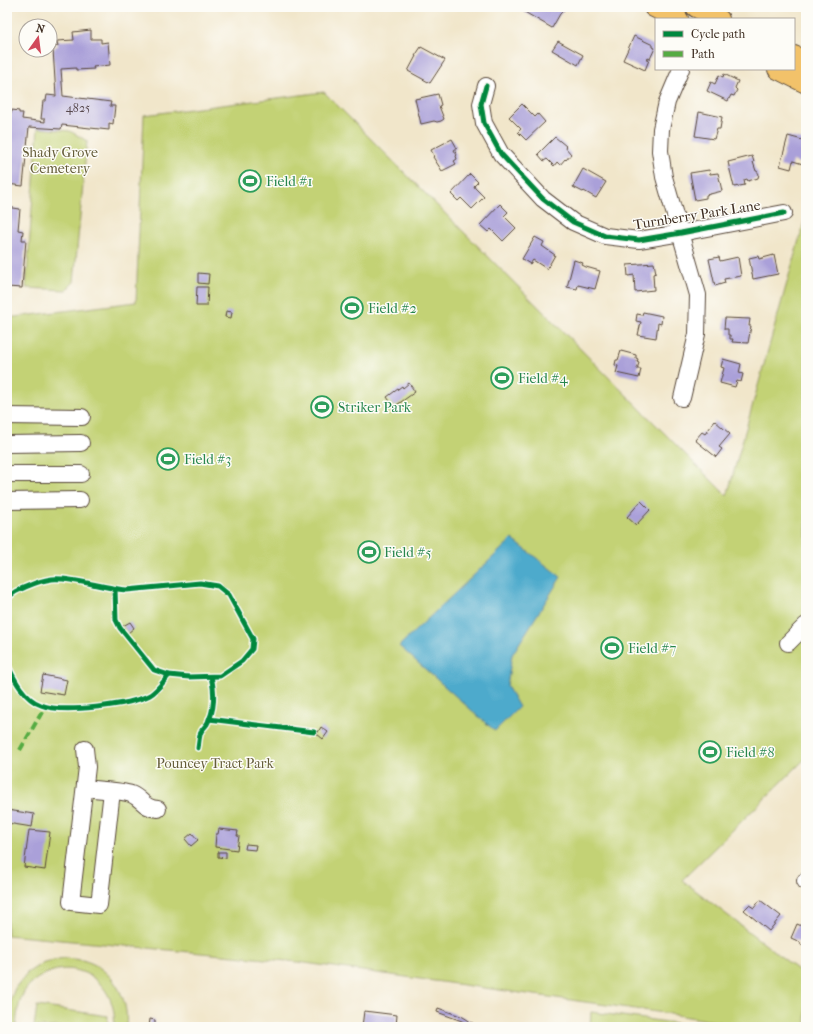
<svg xmlns="http://www.w3.org/2000/svg" width="813" height="1034" viewBox="0 0 813 1034" font-family="'IM FELL French Canon',serif">
<rect width="100%" height="100%" fill="#fdfcf7"/>
<filter id="ink" filterUnits="userSpaceOnUse"><feTurbulence type="fractalNoise" baseFrequency=".025" numOctaves="2"/><feDisplacementMap in="SourceGraphic" scale="8" xChannelSelector="R" yChannelSelector="G"/><feConvolveMatrix kernelMatrix="1 2 1 2 8 2 1 2 1" color-interpolation-filters="sRGB"/></filter>
<filter id="wash" filterUnits="userSpaceOnUse"><feTurbulence type="fractalNoise" baseFrequency=".012" numOctaves="4" result="noise"/><feDisplacementMap in="SourceGraphic" scale="16" xChannelSelector="R" yChannelSelector="G"/><feGaussianBlur stdDeviation="0.9" result="paint"/><feColorMatrix in="noise" values="0 0 0 0 0 0 0 0 0 0 0 0 0 0 0 0 0 1.4 0 .05"/><feComposite in="paint" operator="in"/></filter>
<g filter="url(#wash)">
<rect width="100%" height="100%" fill="#f1e6ca"/>
<g fill="#c3d274" stroke="#7f7e49">
<polygon points="324,92 727,496 806,215 806,758 682,880 806,976 806,1027 749,1027 664,1013 298,962 7,935 7,318 136,302 144,115"/>
<polygon points="38,128 70,131 87,141 74,282 66,290 26,288"/>
<path d="M64 958C70 959 76 959 82 960 112 967 130 999 126 1027H114C119 985 77 954 40 977 33 981 26 987 23 994 18 1005 17 1016 16 1027H7L8 1007 15 988 27 973 44 962Z"/>
<polygon points="37,1006 108,1016 107,1027 34,1027"/>
<polygon points="591,1012 698,1026 590,1027"/>
</g>
<polygon fill="#4eaacc" stroke="#446a75" points="512,539 561,577 512,655 507,686 519,707 495,731 399,646"/>
<g id="blocks">
<g fill="#aaa0d9">
<polygon points="516,7 562,7 564,10 560,14 552,28"/>
<polygon points="91,30 91,39 101,39 101,43 108,42 110,65 93,67 94,69 76,70 76,68 61,69 63,96 111,102 110,106 115,106 113,124 109,123 109,130 62,125 61,129 29,127 23,186 7,184 7,121 8,121 9,112 12,112 12,110 19,111 19,113 23,113 22,119 45,122 45,119 41,119 43,101 46,101 47,95 56,96 53,49 55,49 54,47 58,46 57,41 74,40 73,32"/>
<polygon points="634,36 653,45 653,47 655,48 650,59 648,58 647,60 649,60 645,70 623,60"/>
<polygon points="558,41 583,55 578,65 552,50"/>
<polygon points="421,47 445,60 430,83 408,71 416,56 415,56"/>
<polygon points="724,74 738,81 735,88 737,90 734,96 731,95 728,101 707,91 711,82 715,84 719,75 723,77"/>
<polygon points="438,94 441,105 439,106 444,119 441,121 437,122 434,121 421,124 415,99"/>
<polygon points="522,104 535,117 538,114 545,122 526,140 518,132 521,129 509,117"/>
<polygon points="699,112 722,117 720,129 717,129 714,139 695,136"/>
<polygon points="788,136 806,141 806,165 793,161 791,169 780,166"/>
<polygon points="555,137 566,146 565,147 571,154 566,160 565,159 560,165 557,162 554,166 547,159 544,161 538,154"/>
<polygon points="452,139 457,148 454,150 457,155 456,156 457,159 454,161 456,164 442,171 433,157 434,156 431,150"/>
<polygon points="752,156 754,162 753,162 756,171 757,171 759,174 758,178 748,181 747,179 744,180 745,185 734,187 728,162"/>
<polygon points="583,169 606,182 596,198 584,191 583,192 573,187"/>
<polygon points="709,170 710,174 718,173 722,191 706,195 706,198 695,200 690,173"/>
<polygon points="470,174 478,182 474,186 475,188 484,197 472,209 461,198 458,201 451,194"/>
<polygon points="500,204 508,212 504,216 516,228 503,241 491,229 488,232 480,225"/>
<polygon points="7,207 20,209 18,230 23,231 22,240 26,240 22,288 7,287"/>
<polygon points="535,237 544,242 542,246 555,255 547,269 533,260 530,264 522,259"/>
<polygon points="774,255 778,274 753,279 749,258 758,256 759,259"/>
<polygon points="719,257 720,261 738,257 741,276 724,279 725,283 715,286 709,259"/>
<polygon points="574,260 583,263 582,265 586,267 600,271 595,289 578,285 577,289 567,287"/>
<polygon points="654,263 656,273 653,274 654,290 635,292 634,275 628,276 627,265"/>
<polygon points="198,273 209,274 208,284 198,283"/>
<polygon points="197,287 208,287 207,306 196,306"/>
<polygon points="226,311 232,312 231,318 225,317"/>
<polygon points="643,312 662,316 661,324 658,323 656,338 638,335 641,322 636,321 637,314 642,315"/>
<polygon points="725,318 750,319 749,326 751,326 748,343 732,342 733,339 730,339 730,335 728,335 728,329 724,329"/>
<polygon points="621,351 636,355 636,358 638,359 637,362 639,363 637,369 641,369 639,378 616,373 618,366 615,365 616,360 618,360"/>
<polygon points="723,359 741,364 739,373 743,374 741,382 737,381 735,387 720,383 724,368 721,367"/>
<polygon points="409,383 415,392 394,407 387,397 402,386 403,388"/>
<polygon points="715,421 730,434 719,447 722,449 716,457 695,440 702,432 705,434"/>
<polygon points="641,501 650,510 636,525 627,517"/>
<polygon points="130,622 134,628 128,633 123,626"/>
<polygon points="43,675 67,680 64,695 40,691"/>
<polygon points="321,727 328,732 323,739 317,734"/>
<polygon points="7,810 34,814 32,827 7,823"/>
<polygon points="219,829 238,831 237,836 239,836 237,850 215,847 216,834 218,834"/>
<polygon points="29,830 50,832 45,870 24,867"/>
<polygon points="192,833 198,840 191,846 185,839"/>
<polygon points="246,844 256,845 255,850 245,849"/>
<polygon points="218,852 226,852 226,858 218,857"/>
<polygon points="760,900 781,916 769,931 744,910 749,905 754,908"/>
<polygon points="797,924 806,928 805,947 801,945 800,942 791,938"/>
<polygon points="438,1008 463,1017 479,1027 472,1027 462,1021 437,1012"/>
<polygon points="364,1011 397,1015 396,1027 362,1027"/>
<polygon points="150,1019 155,1020 155,1027 149,1027"/>
</g>
</g>
</g>
<g filter="url(#ink)">
<use href="#blocks" fill-opacity="0" stroke="#564638" stroke-width="1"/>
<g fill="none" stroke-linecap="round" stroke-linejoin="round">
<g stroke="#564638" stroke-width="18">
<g id="minor">
<polyline points="681,69 667,102 661,129 660,151 664,177 698,295 697,334 682,398"/>
<polyline points="486,86 481,104 484,123 501,154 543,199 573,222 605,236 639,240 681,233 784,213"/>
<polyline points="7,416 82,417"/>
<polyline points="7,444 81,443"/>
<polyline points="7,474 81,474"/>
<polyline points="7,501 80,500"/>
<polyline points="788,643 806,625"/>
<polyline points="85,749 87,767 71,902 99,905 112,791"/>
<path d="M85 788C97 790 120 790 131 794 143 799 143 808 158 809"/>
<polyline points="805,881 806,881"/>
</g>
</g>
<g stroke="#564638" stroke-width="22">
<g id="major">
<polyline points="654,7 678,19"/>
<polyline points="696,7 719,19"/>
<polyline points="794,56 806,62"/>
<polyline points="778,69 806,83"/>
</g>
</g>
<use href="#minor" stroke="#fff" stroke-width="16"/>
<use href="#major" stroke="#f2c26a" stroke-width="20"/>
<polyline stroke="#55ab43" stroke-width="4" stroke-dasharray="8 4" stroke-linecap="butt" points="20,750 45,707"/>
<g stroke="#fdfcf7" stroke-width="8">
<g id="cycleway">
<polyline points="486,86 481,104 484,123 501,154 543,199 573,222 605,236 639,240 681,233 784,213"/>
<polyline points="115,589 116,620 120,628 154,670 169,675"/>
<path d="M7 599C14 591 19 590 28 586 35 583 44 580 52 579 73 577 105 589 127 590L200 583 218 586 229 595 253 639 252 649 242 661 220 676 189 677 169 675C163 682 158 690 150 695 130 705 62 714 41 705 24 699 14 679 7 664"/>
<polyline points="209,719 314,732"/>
<path d="M198 748C199 743 199 736 201 732 202 729 205 727 207 724 215 710 215 692 211 677"/>
</g>
</g>
<use href="#cycleway" stroke="#00873e" stroke-width="5"/>
</g>
</g>
<defs>
<g id="stadium-ring" transform="scale(1.15)"><circle r="9.5" fill="#fdfcf7" stroke="#2e9e5b" stroke-width="1.5"/><path d="M0-5a6.5 5 0 1 0 0 10a6.5 5 0 1 0 0-10ZM-3.5-1.8h7v3.6h-7Z" fill="#2e9e5b"/></g>
</defs>
<g fill-rule="evenodd">
<use href="#stadium-ring" x="250" y="181"/>
<use href="#stadium-ring" x="352" y="308"/>
<use href="#stadium-ring" x="502" y="378"/>
<use href="#stadium-ring" x="322" y="407"/>
<use href="#stadium-ring" x="168" y="459"/>
<use href="#stadium-ring" x="369" y="552"/>
<use href="#stadium-ring" x="612" y="648"/>
<use href="#stadium-ring" x="710" y="752"/>
</g>
<g text-anchor="middle" dominant-baseline="central" stroke-width="3" stroke-linejoin="round" paint-order="stroke">
<g font-size="12" fill="#57484d">
<text x="78" y="108">4825</text>
</g>
<g font-size="14" fill="#645c38" stroke="#fdfcf7">
<text x="60" y="152">Shady Grove<tspan x="60" dy="16">Cemetery</tspan></text>
<text x="215" y="763">Pouncey Tract Park</text>
</g>
<g font-size="14" fill="#27864d" stroke="#fdfcf7" text-anchor="start">
<text x="266" y="181">Field #1</text>
<text x="368" y="308">Field #2</text>
<text x="518" y="378">Field #4</text>
<text x="338" y="407">Striker Park</text>
<text x="184" y="459">Field #3</text>
<text x="384" y="552">Field #5</text>
<text x="628" y="648">Field #7</text>
<text x="726" y="752">Field #8</text>
</g>
<g font-size="14" fill="#3b2a1e" stroke="#fdfcf7">
<text transform="translate(697 215) rotate(-9)">Turnberry Park Lane</text>
</g>
</g>
<rect width="813" height="1034" fill="none" stroke="#fdfcf7" stroke-width="24"/>
<rect x="655" y="18" width="140" height="52" fill="#fdfcf7" stroke="#afa8a0"/>
<rect x="663" y="31" width="20" height="6" fill="#00873e" stroke="#afa8a0"/>
<text x="691" y="38" font-size="12" fill="#3b2a1e">Cycle path</text>
<rect x="663" y="51" width="20" height="6" fill="#55ab43" stroke="#afa8a0"/>
<text x="691" y="58" font-size="12" fill="#3b2a1e">Path</text>
<g transform="translate(38 38) rotate(14)"><circle r="19" fill="#fdfcf7" stroke="#afa8a0"/>
<path d="M0-3L7 15L0 10L-7 15Z" fill="#d1495b"/>
<text y="-6" font-size="11" font-weight="bold" text-anchor="middle" fill="#3b2a1e">N</text>
</g>
</svg>
